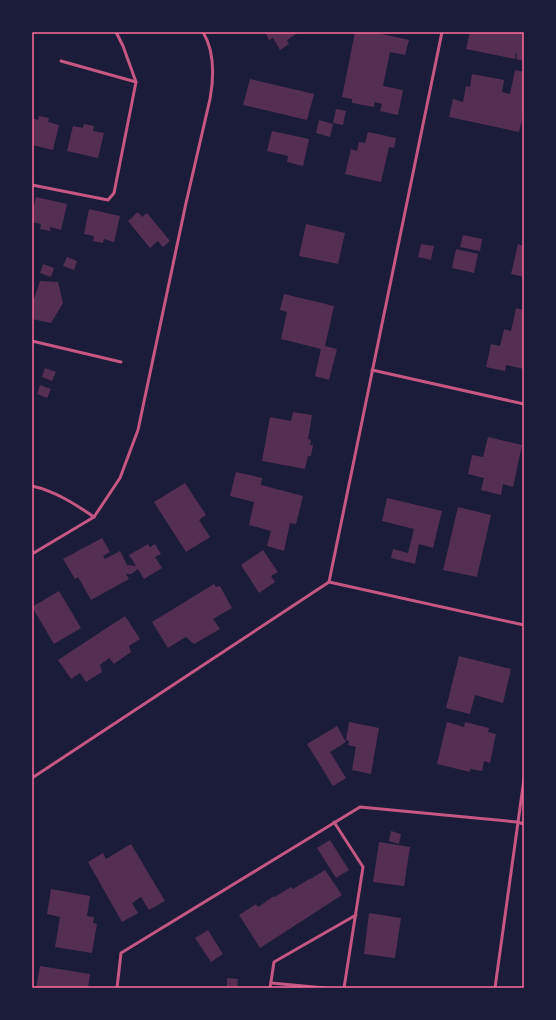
<svg xmlns="http://www.w3.org/2000/svg" width="556" height="1020" viewBox="0 0 556 1020" font-family="Karla,sans-serif">
<rect width="100%" height="100%" fill="#1b1b3a"/>
<g fill="#542f53">
<polygon points="265,32 299,32 287,40 289,44 280,50 273,38 269,40"/>
<polygon points="355,32 373,32 409,40 405,55 390,52 383,86 403,90 398,115 380,111 382,104 375,102 374,107 352,103 352,99 342,97"/>
<polygon points="470,32 524,32 524,61 516,59 517,54 516,53 515,59 466,49"/>
<polygon points="515,70 524,72 524,117 523,116 519,132 449,117 453,99 463,102 466,86 470,87 472,74 504,80 502,92 510,94"/>
<polygon points="250,79 314,94 307,120 243,105"/>
<polygon points="336,109 346,111 343,125 333,123"/>
<polygon points="39,116 49,118 48,122 59,125 53,150 32,145 32,118 38,120"/>
<polygon points="319,120 333,124 330,137 316,133"/>
<polygon points="84,124 94,126 93,131 104,133 98,158 67,151 73,126 83,128"/>
<polygon points="272,131 309,139 303,166 287,162 288,156 267,151"/>
<polygon points="368,132 396,138 394,148 389,147 381,182 345,174 351,149 357,151 359,142 365,143"/>
<polygon points="36,197 67,204 61,230 50,227 50,231 40,229 41,224 32,222 32,214"/>
<polygon points="89,209 120,216 114,242 104,239 103,243 93,241 94,236 84,234"/>
<polygon points="138,212 142,217 147,213 170,241 163,247 158,241 150,248 128,221"/>
<polygon points="306,224 345,233 338,264 299,256"/>
<polygon points="463,235 482,239 480,251 460,247"/>
<polygon points="421,244 434,246 431,260 418,257"/>
<polygon points="518,244 524,246 524,277 511,274"/>
<polygon points="456,249 478,254 474,273 452,268"/>
<polygon points="67,257 77,261 74,270 63,266"/>
<polygon points="43,264 54,268 51,277 40,273"/>
<polygon points="40,281 58,282 63,303 51,323 32,319 32,298 34,299"/>
<polygon points="284,294 334,306 325,346 337,349 329,380 315,376 321,349 281,339 287,312 280,310"/>
<polygon points="516,308 524,310 524,369 506,365 505,371 486,367 491,344 500,346 504,329 511,331"/>
<polygon points="45,368 56,372 52,381 42,377"/>
<polygon points="40,385 51,389 47,398 37,394"/>
<polygon points="293,412 312,415 308,439 311,440 310,445 313,445 311,456 308,456 305,469 262,461 270,417 291,421"/>
<polygon points="488,437 522,445 513,487 503,484 501,495 481,490 484,478 468,474 472,455 483,457"/>
<polygon points="236,472 262,478 261,485 303,496 296,524 290,523 284,551 267,546 271,531 249,525 254,502 230,496"/>
<polygon points="185,483 206,515 199,520 210,537 186,552 154,502"/>
<polygon points="387,498 442,511 433,548 419,544 415,564 391,558 393,549 408,553 414,529 382,521"/>
<polygon points="458,507 491,515 477,577 443,570"/>
<polygon points="102,538 110,552 103,556 105,559 120,551 127,565 136,566 129,555 148,544 150,547 155,544 161,554 155,557 162,568 144,579 138,569 131,574 126,574 129,579 91,600 78,577 75,579 63,559"/>
<polygon points="263,550 278,572 271,576 275,582 259,593 241,565"/>
<polygon points="214,584 216,587 220,586 232,608 213,619 220,629 194,644 186,637 168,648 152,622"/>
<polygon points="59,591 81,628 54,644 32,607"/>
<polygon points="125,616 140,639 129,646 131,652 114,664 109,658 100,665 102,672 86,682 80,673 71,679 58,660"/>
<polygon points="459,656 511,669 503,703 475,695 470,714 446,708"/>
<polygon points="349,722 379,728 371,774 352,770 356,747 348,745 349,741 346,740"/>
<polygon points="447,722 464,727 465,722 489,728 488,732 496,734 490,763 484,761 482,771 470,769 470,772 437,764"/>
<polygon points="337,726 346,742 330,752 346,778 333,786 307,744"/>
<polygon points="391,831 401,834 399,844 389,841"/>
<polygon points="330,840 349,870 336,878 317,848"/>
<polygon points="379,842 410,847 404,886 373,882"/>
<polygon points="131,844 165,901 149,910 141,897 132,903 138,913 122,922 88,862 103,853 106,859"/>
<polygon points="325,870 342,895 260,948 239,915 256,904 258,907 274,896 275,897 291,887 293,889 309,879 309,880"/>
<polygon points="51,889 90,896 87,916 94,917 93,923 97,924 92,953 55,947 60,917 47,914"/>
<polygon points="369,913 401,918 395,958 364,954"/>
<polygon points="208,930 223,954 211,962 195,938"/>
<polygon points="40,966 90,974 88,988 36,988"/>
<polygon points="227,978 238,979 237,988 227,988"/>
</g>
<g fill="none" stroke-linecap="round" stroke-linejoin="round">
<g stroke="#c65784" stroke-width="3">
<polyline points="61,61 136,82"/>
<polyline points="32,185 108,200 114,193 136,82 123,46 116,32"/>
<polyline points="32,341 121,362"/>
<polyline points="372,370 524,404"/>
<path d="M32 486C55 491 75 504 94 517"/>
<path d="M32 554 94 517 120 478 138 430 186 203 210 99C214 77 215 52 203 32"/>
<polyline points="329,582 524,625"/>
<polyline points="32,778 329,582 442,32"/>
<polyline points="334,822 363,867 344,988"/>
<polyline points="271,983 325,988"/>
<polyline points="117,988 121,953 360,807 517,822 524,824"/>
<polyline points="270,988 274,962 356,915"/>
<polyline points="495,988 524,779"/>
</g>
</g>
<rect width="556" height="1020" fill="none" stroke="#1b1b3a" stroke-width="66"/>
<rect x="33" y="33" width="490" height="954" fill="none" stroke="#ff6b9d" stroke-width="1.5"/>
</svg>
